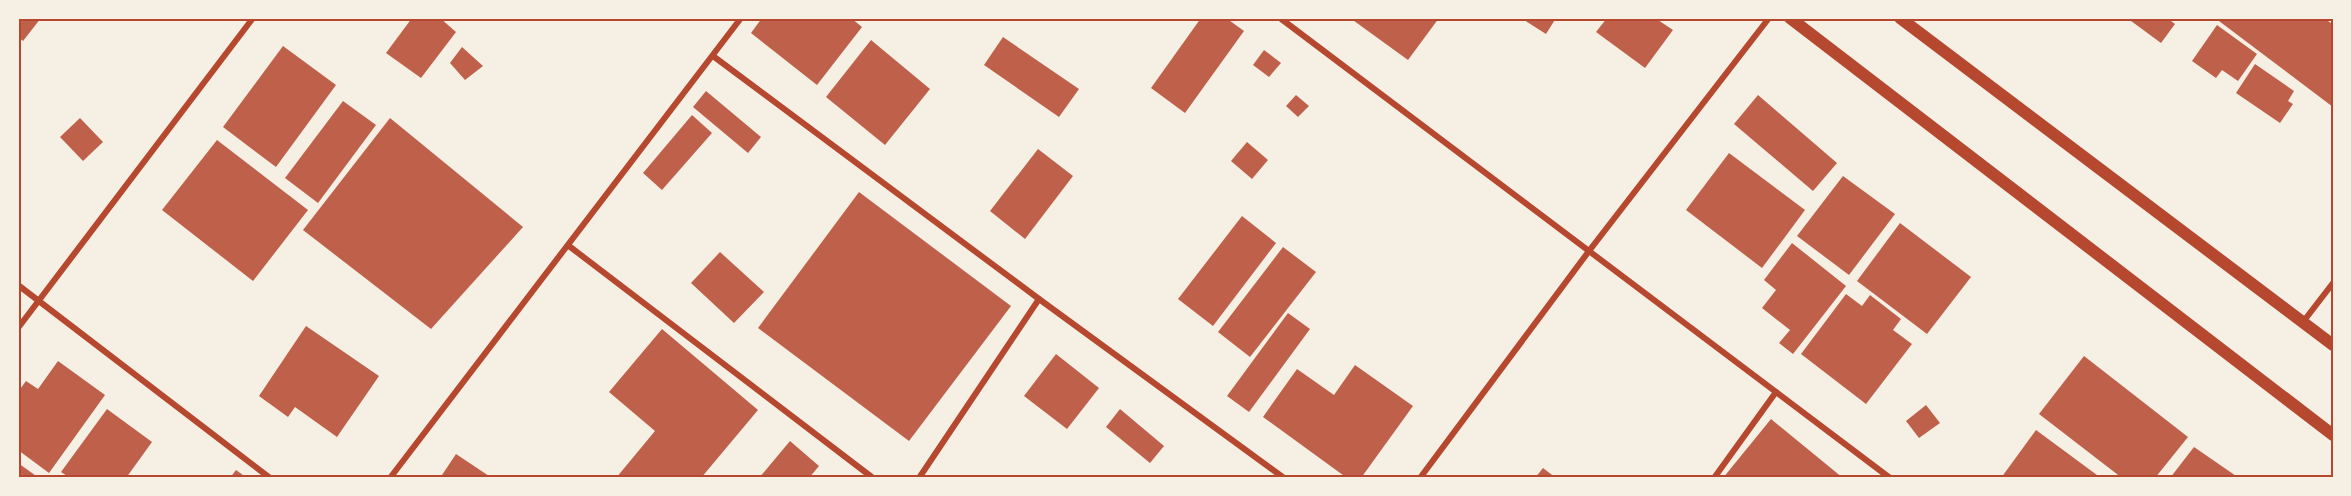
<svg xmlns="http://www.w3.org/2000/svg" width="2351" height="496" viewBox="0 0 2351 496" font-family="'Public Sans',sans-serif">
<rect width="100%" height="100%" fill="#f6efe4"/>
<g fill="#bf614a">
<polygon points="18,18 41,18 23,41 18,37"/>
<polygon points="412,18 440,18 456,32 421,78 386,53"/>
<polygon points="762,18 851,18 862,27 817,85 751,33"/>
<polygon points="1201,18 1226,18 1244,31 1185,113 1151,88"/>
<polygon points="1350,18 1439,18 1408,60"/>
<polygon points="1521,18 1556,18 1546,34"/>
<polygon points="1607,18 1655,18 1673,30 1645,68 1596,32"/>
<polygon points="2127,18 2167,18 2175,24 2161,43"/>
<polygon points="2215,18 2323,18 2331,23 2333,25 2333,107"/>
<polygon points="2217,25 2257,54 2238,81 2222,70 2216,78 2192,61"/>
<polygon points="1003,37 1079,89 1059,117 984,65"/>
<polygon points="871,40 930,89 885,145 826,97"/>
<polygon points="283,46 336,85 276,167 223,127"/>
<polygon points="462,47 483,66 465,80 450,63"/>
<polygon points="1264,50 1281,63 1269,77 1253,65"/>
<polygon points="2255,64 2294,91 2288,101 2293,104 2280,123 2236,93"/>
<polygon points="706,91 761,137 748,153 693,107"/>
<polygon points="1296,95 1309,106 1298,117 1286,106"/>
<polygon points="1758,95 1837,163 1813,191 1734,124"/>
<polygon points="343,101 376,125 318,203 285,178"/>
<polygon points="692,115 712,133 662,190 643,173"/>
<polygon points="80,118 103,142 83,161 60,137"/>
<polygon points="390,118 523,227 431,329 303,230"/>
<polygon points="217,140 308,210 253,281 162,210"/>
<polygon points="1247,142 1268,160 1252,179 1231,161"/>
<polygon points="1038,149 1073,176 1025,239 990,211"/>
<polygon points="1729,153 1805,210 1762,268 1686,210"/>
<polygon points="1843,176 1895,214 1849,275 1797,236"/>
<polygon points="859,192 1011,306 909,441 758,328"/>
<polygon points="1242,216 1276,243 1213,326 1178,299"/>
<polygon points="1900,223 1971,277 1927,334 1857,281"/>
<polygon points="1792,243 1846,286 1793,354 1779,343 1790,330 1762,308 1776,290 1764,280"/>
<polygon points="1283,247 1316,272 1250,357 1218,332"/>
<polygon points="720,252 764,292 734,323 691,283"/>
<polygon points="1846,294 1862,306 1870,295 1901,319 1893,330 1912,344 1866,404 1801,354"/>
<polygon points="1288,313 1310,329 1249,412 1227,396"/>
<polygon points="306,326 379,376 337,437 295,407 288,417 259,396"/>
<polygon points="662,329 758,410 701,478 616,478 655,431 609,392"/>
<polygon points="1056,354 1099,388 1067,429 1024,396"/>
<polygon points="2084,356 2188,437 2155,478 2122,478 2039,414"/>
<polygon points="58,361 105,395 49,473 18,450 18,392 26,381 38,389"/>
<polygon points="1355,365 1413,406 1361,478 1347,478 1263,417 1297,369 1334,395"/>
<polygon points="1926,405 1940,423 1919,438 1906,421"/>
<polygon points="107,409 152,442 126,478 70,478 61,472"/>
<polygon points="1120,409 1164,446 1150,463 1106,427"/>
<polygon points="1771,419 1843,478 1723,478"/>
<polygon points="2036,430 2101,478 2001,478"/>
<polygon points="790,441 819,466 809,478 759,478"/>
<polygon points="2194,447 2239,478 2170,478"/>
<polygon points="456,454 492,478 440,478"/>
<polygon points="18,463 39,478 18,478"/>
<polygon points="1543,468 1556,478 1535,478"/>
<polygon points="236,470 247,478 230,478"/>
</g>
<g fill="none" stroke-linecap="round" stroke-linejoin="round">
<g stroke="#b5482f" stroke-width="6">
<polyline points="1280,18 1890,478"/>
<polyline points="713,56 1039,299 1284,478"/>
<polyline points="569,246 873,478"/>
<polyline points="18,285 270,478"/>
<polyline points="2303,322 2333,283"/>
<polyline points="18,328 253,18"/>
<polyline points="390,478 741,18"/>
<polyline points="919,478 1039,299"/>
<polyline points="1420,478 1589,251 1769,18"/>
<polyline points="1714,478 1776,392"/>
</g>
<g stroke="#b5482f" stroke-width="12">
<polyline points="1790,18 2333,435"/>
<polyline points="1900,18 2333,345"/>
</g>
</g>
<rect width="2351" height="496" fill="none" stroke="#f6efe4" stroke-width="39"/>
<rect x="20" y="20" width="2312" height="456" fill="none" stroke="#b5482f" stroke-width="2"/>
</svg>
